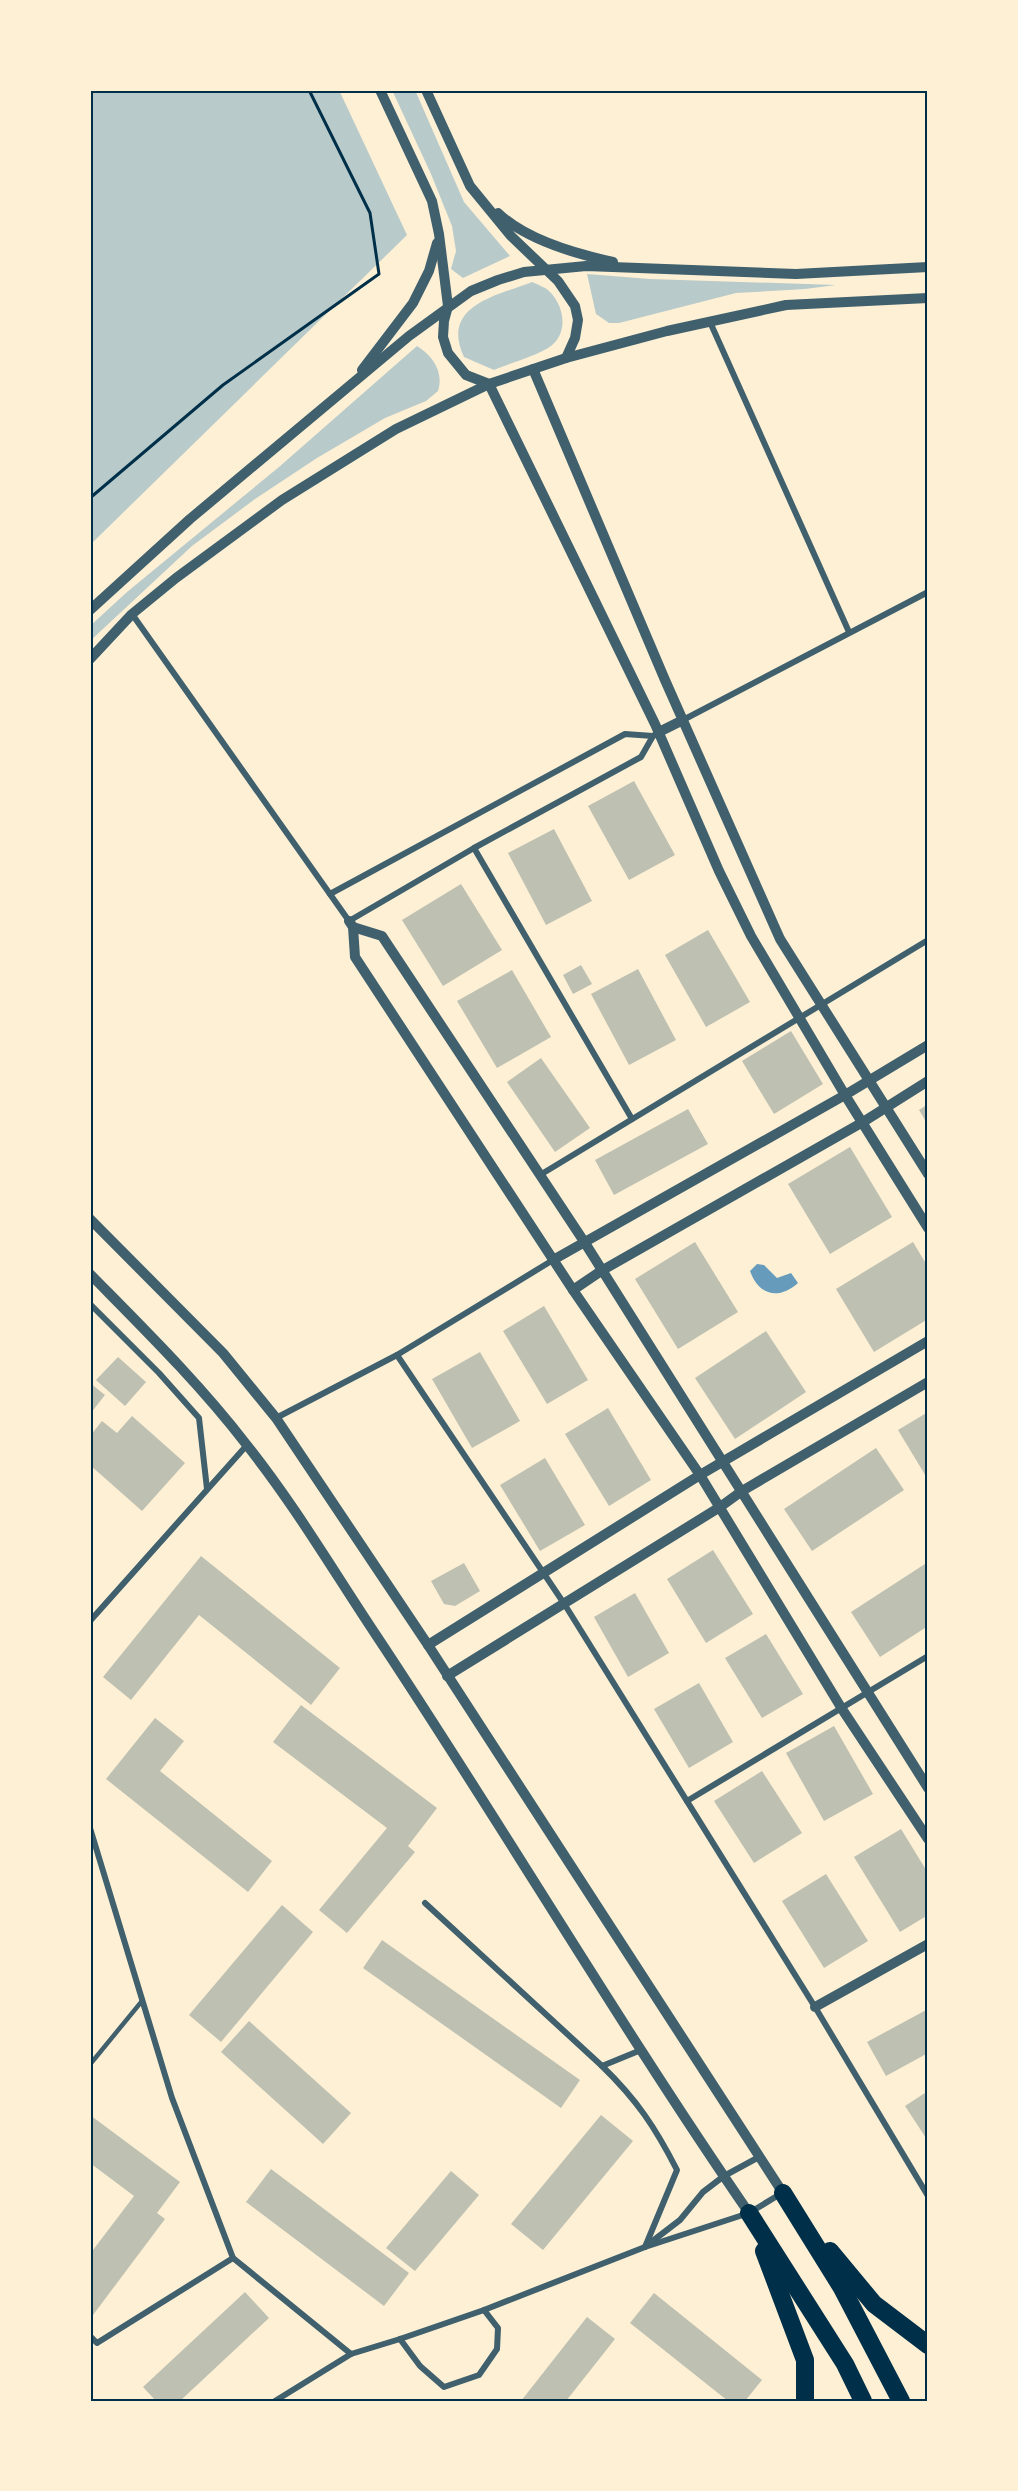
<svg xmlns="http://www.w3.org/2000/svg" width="1018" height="2491" viewBox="0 0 1018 2491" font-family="Lato,sans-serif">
<rect width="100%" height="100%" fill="#fdf0d5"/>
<g fill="#b9caca">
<polygon points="90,90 339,90 407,235 90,545"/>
<polygon points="392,90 415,90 464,202 510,256 463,278 451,269 456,251 452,226 431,174"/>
<polygon points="587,274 650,279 836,285 805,289 736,293 619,323 609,323 596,314"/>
<path d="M532 282C538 285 545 287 549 291 564 305 569 332 551 346 537 356 510 363 494 370L464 357C440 306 496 296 532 282Z"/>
<path d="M417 346C433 356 444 372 438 391L426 401 385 418 317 458 255 499 192 546 90 641V626L127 592 279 467Z"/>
</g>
<path fill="#669bbc" d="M757 1264 764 1265 777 1278 791 1273 798 1283C779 1300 759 1296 750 1271Z"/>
<g fill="#bec0b2">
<polygon points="634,781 675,855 629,880 588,806"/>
<polygon points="554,829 592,901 546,925 508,853"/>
<polygon points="461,884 502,950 443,986 402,920"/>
<polygon points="708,930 750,1002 706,1027 665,955"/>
<polygon points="581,965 592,984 573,994 563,975"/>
<polygon points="638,969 676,1040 629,1065 591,994"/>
<polygon points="512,970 551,1037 497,1068 457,1001"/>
<polygon points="791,1031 823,1084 774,1114 742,1061"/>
<polygon points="541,1058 590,1128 555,1152 507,1082"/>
<polygon points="928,1104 928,1125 919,1110"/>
<polygon points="688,1109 708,1144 614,1195 595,1160"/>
<polygon points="850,1147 892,1217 830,1254 788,1184"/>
<polygon points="695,1242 738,1312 678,1349 635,1279"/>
<polygon points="913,1242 928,1267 928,1319 874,1352 836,1289"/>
<polygon points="544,1306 588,1380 547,1404 503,1331"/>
<polygon points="766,1331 806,1392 735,1439 695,1378"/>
<polygon points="480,1352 520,1421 472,1448 432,1379"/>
<polygon points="118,1357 146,1382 125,1406 96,1380"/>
<polygon points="90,1383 105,1395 90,1414"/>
<polygon points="608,1408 651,1480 609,1506 565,1434"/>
<polygon points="928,1412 928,1477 927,1478 898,1430"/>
<polygon points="132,1416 185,1463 142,1511 90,1465 90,1436 102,1421 117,1433"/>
<polygon points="876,1448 904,1490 812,1551 784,1509"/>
<polygon points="545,1458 585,1525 540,1551 500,1485"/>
<polygon points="713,1550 753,1614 706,1643 667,1579"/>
<polygon points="201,1556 340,1668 311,1705 199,1615 131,1700 103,1677"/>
<polygon points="928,1562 928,1626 880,1657 851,1612"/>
<polygon points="464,1563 480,1591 455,1606 444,1604 431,1581"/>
<polygon points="635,1593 669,1653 628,1677 594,1617"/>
<polygon points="766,1634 803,1694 762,1718 725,1658"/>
<polygon points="699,1683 733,1742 689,1768 654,1709"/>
<polygon points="301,1705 437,1808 408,1846 415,1852 347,1933 319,1910 387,1828 273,1742"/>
<polygon points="155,1718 184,1741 160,1771 272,1861 248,1892 106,1779"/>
<polygon points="834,1726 873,1794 824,1821 786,1753"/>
<polygon points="762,1771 802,1833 754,1863 714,1801"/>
<polygon points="901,1829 928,1873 928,1915 900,1932 854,1857"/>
<polygon points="826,1874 868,1941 824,1968 782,1901"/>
<polygon points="282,1905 313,1932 221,2042 189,2015"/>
<polygon points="382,1940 580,2080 561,2108 363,1968"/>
<polygon points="928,2009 928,2053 886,2076 867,2042"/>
<polygon points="249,2021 351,2113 323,2144 221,2052"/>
<polygon points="928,2091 928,2141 905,2106"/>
<polygon points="90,2115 180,2182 157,2213 165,2219 90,2319 90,2254 134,2196 90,2163"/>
<polygon points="601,2115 633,2141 543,2250 511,2224"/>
<polygon points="271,2169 409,2273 384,2306 246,2202"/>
<polygon points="451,2171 479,2195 415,2271 386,2248"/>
<polygon points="245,2292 269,2318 180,2401 156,2401 143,2387"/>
<polygon points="654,2293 762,2380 745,2401 728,2401 630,2323"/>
<polygon points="587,2317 615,2339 566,2401 521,2401"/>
</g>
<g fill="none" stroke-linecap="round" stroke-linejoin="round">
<polyline stroke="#003049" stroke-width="3" points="90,498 223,385 379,274 370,213 309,90"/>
<polyline stroke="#3f606c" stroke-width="4.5" points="92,2062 142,2001"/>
<g stroke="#3f606c" stroke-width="6">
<polyline points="710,322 849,632"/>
<polyline points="132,614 349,921 474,848 641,757 653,736 659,732"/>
<polyline points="683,720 928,592"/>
<polyline points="474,848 632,1119"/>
<polyline points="330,894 625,734 653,736"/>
<polyline points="540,1175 928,940"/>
<polyline points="90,1304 159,1373 199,1418 207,1489"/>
<polyline points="397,1355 565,1605 815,2007 928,2196"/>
<polyline points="276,1418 397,1355 553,1260"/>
<polyline points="90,1621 247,1445"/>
<polyline points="687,1801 928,1656"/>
<polyline points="90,1828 172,2098 233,2258 351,2354 400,2339 484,2310 645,2247 749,2213 782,2193"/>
<polyline points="425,1903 602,2066 641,2050"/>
<path d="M602 2066C637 2100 655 2127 677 2170L645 2247"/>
<polyline points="650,2243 680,2220 703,2192 724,2176 759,2157"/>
<polyline points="90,2336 97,2343 233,2258"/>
<polyline points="400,2339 420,2366 444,2387 479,2375 497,2349 498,2328 484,2310"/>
<polyline points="275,2401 351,2354"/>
</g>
<g stroke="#3f606c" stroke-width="10">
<polyline points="380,90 432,201 439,234 448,306 444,321 443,337 448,353 466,375 489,384"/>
<polyline points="426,90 470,186 511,236 558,281 575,306 578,320 575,338 566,358"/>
<path d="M498 213C526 240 576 254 613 262"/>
<polyline points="533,369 665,680 780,939 928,1174"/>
<polyline points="362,370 413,303 429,271 437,243"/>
<polyline points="489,384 655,724 719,871 751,936 845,1095 928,1228"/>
<polyline points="90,610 190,519 409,336 471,291 498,280 524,272 586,266 796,274 928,267"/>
<polyline points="90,659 132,614 176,578 282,500 396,429 489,384 566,358 667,331 786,305 928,298"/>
<polyline points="659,732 683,720"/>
<polyline points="349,921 353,927 355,957 573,1290 700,1475 842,1709 928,1839"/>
<polyline points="353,927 382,936 585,1243 928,1788"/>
<polyline points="90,1219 223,1353 276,1418 428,1645 783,2193"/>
<polyline points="553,1260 845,1095 928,1045"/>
<path d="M90 1274C144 1329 199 1383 246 1444 294 1504 334 1572 376 1635 503 1826 619 2024 749 2213"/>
<polyline points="573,1290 601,1271 863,1122 928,1081"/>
<polyline points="428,1645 700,1475 928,1341"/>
<polyline points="447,1676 720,1507 742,1491 928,1382"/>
<polyline points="815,2007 928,1944"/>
</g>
<g stroke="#003049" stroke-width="18">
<polyline points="783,2193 842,2288 901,2401"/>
<polyline points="749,2213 845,2364 863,2401"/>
<polyline points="764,2251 805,2360 805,2401"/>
<polyline points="830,2251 874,2304 928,2345"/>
</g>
</g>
<rect width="1018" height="2491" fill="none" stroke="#fdf0d5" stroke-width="183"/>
<rect x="92" y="92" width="834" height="2308" fill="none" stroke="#003049" stroke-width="2"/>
</svg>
